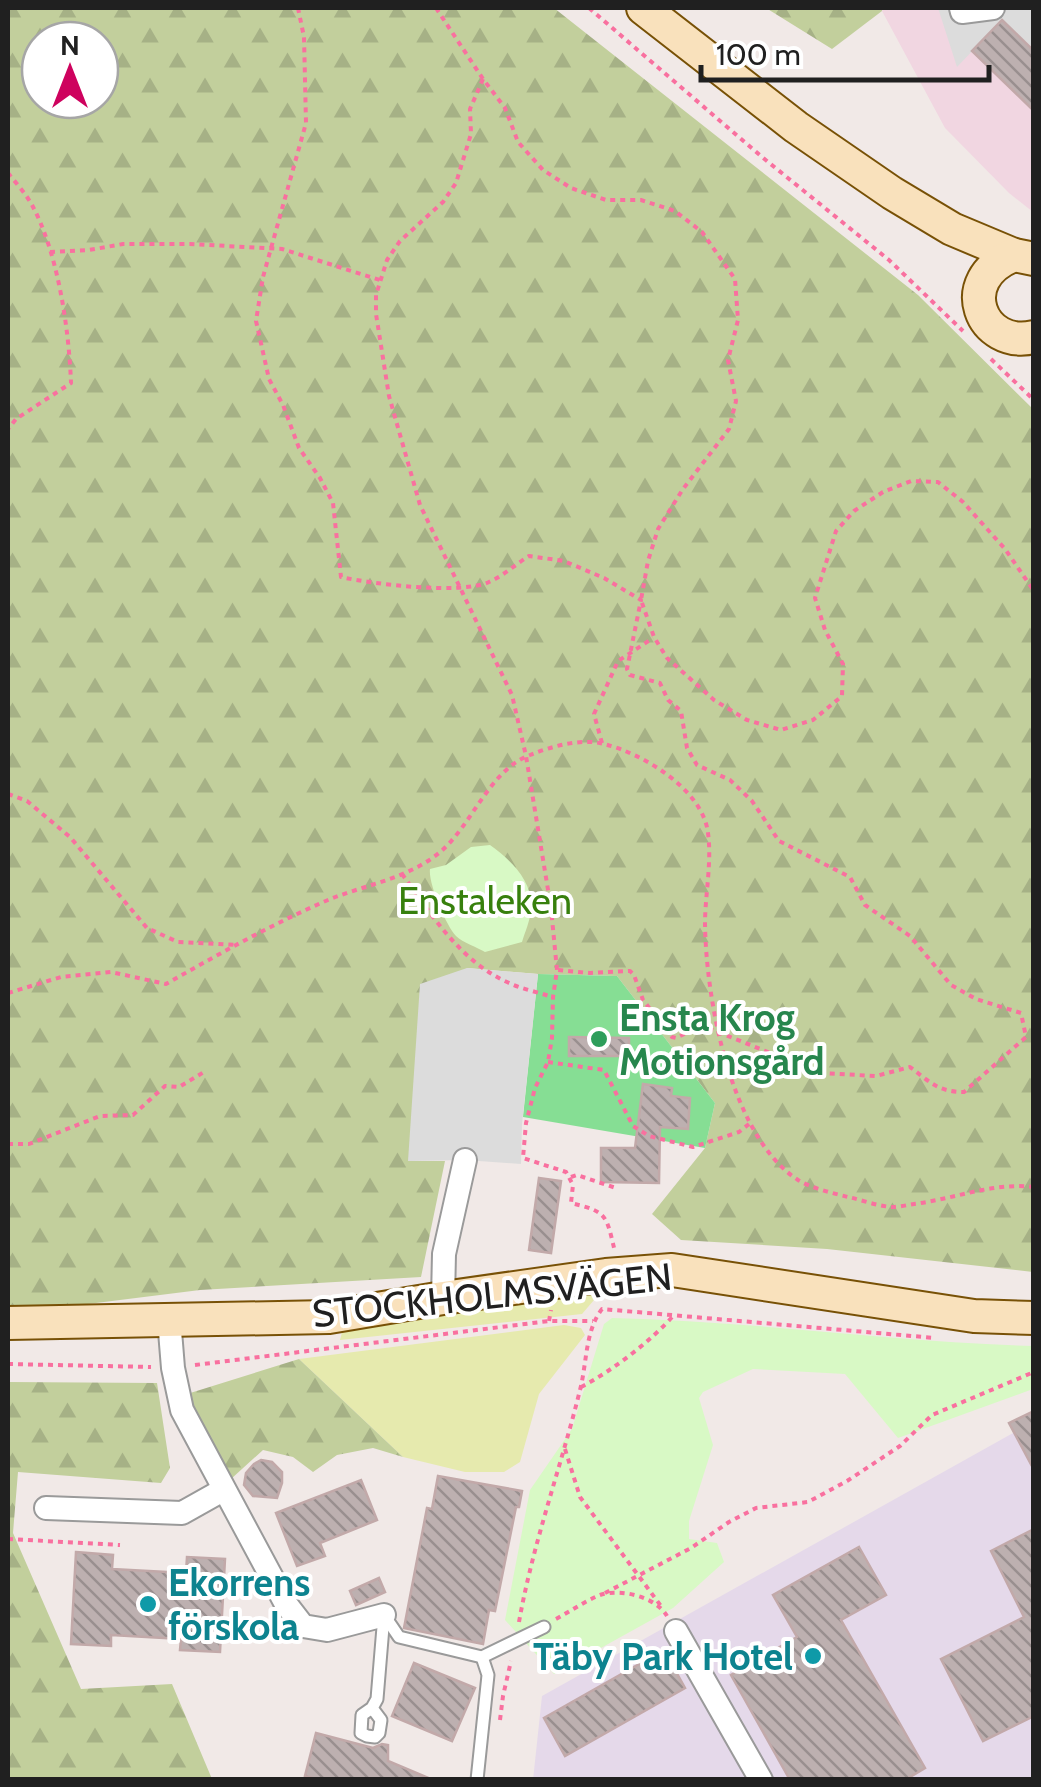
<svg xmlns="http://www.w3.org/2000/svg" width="1041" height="1787" viewBox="0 0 1041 1787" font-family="Cabin,sans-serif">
<defs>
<pattern id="forest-firs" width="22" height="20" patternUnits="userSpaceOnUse" patternTransform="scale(2.5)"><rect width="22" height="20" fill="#c2cf9c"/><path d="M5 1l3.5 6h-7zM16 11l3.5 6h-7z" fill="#a6b186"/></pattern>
<pattern id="building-back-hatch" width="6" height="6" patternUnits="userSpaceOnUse" patternTransform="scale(2.5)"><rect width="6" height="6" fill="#bdb0b0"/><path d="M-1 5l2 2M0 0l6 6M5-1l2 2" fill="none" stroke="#998f8f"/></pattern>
</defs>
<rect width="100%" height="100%" fill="#f1e9e7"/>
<polygon fill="#f1d6e1" points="883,8 1033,8 1033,212 1009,193 945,128 882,11"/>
<polygon fill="#e5d9ea" points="1033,1422 1033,1779 533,1780 542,1696"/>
<g fill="#e6eaae">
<polygon points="601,1286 594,1300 582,1314 340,1340 344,1325"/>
<polygon points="564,1325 581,1328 585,1335 539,1394 520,1462 504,1472 465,1472 403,1457 299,1359"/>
</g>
<g fill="url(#forest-firs)" fill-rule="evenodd">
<path d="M8 8H554L918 295 1033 409V1272L827 1249 681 1240 652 1214 705 1148 715 1103 617 976 538 974 467 968 409 1161H445L421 1277 200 1290 48 1309 8 1306ZM40 40H100V100H40Z"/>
<polygon points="766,8 882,8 882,11 832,49"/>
<polygon points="299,1359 403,1457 373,1448 337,1455 313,1472 293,1457 263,1450 231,1479 196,1420 187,1394"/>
<polygon points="8,1382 157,1383 170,1468 161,1483 18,1472 13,1533 81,1689 172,1684 212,1779 8,1779"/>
</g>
<g fill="#d8f9c5">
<path d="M490 845C511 860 534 882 531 910 530 921 525 932 522 942L485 952C477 947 463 943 456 936 446 925 428 883 430 869L446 865 471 847Z"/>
<path d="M612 1318C753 1321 893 1342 1033 1346V1389L898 1438 845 1374 753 1369 703 1392 699 1398 713 1445 689 1521V1539L717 1543 724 1562 673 1608 554 1674 505 1620 530 1490 572 1429 604 1324Z"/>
</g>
<polygon fill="#86de94" points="538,974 617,976 715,1103 705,1148 523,1117"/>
<g fill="#dcdcdc">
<polygon points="938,8 1033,8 1033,48 1002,20 957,67"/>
<polygon points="467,968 538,974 522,1124 521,1164 465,1160 408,1161 420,984"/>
</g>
<g fill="url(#building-back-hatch)" stroke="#c2a9a9" stroke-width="2.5">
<polygon points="1002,20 1034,51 1034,111 972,51"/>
<polygon points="569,1037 629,1038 629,1056 569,1056"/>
<polygon points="643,1084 672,1088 671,1096 690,1098 688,1129 660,1127 659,1183 601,1182 601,1148 635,1148"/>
<polygon points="539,1178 561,1181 551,1253 529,1250"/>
<polygon points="1034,1411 1034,1470 1009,1423"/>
<polygon points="261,1460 272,1462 282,1472 282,1483 277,1498 253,1496 244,1485 246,1473 254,1464"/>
<polygon points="438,1476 522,1491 519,1507 516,1507 495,1611 489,1610 483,1644 404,1628 427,1508 432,1509"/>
<polygon points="361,1480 377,1520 320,1543 325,1556 297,1566 276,1513"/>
<polygon points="1034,1529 1034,1716 983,1741 941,1659 1024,1617 991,1551"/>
<polygon points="859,1547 886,1595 841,1620 925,1768 905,1780 790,1780 731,1675 797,1637 773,1595"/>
<polygon points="76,1552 113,1555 112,1569 186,1573 187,1557 225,1559 220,1652 180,1650 181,1639 111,1635 111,1646 71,1644"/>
<polygon points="379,1578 385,1592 356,1605 350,1591"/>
<polygon points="664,1650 685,1688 565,1756 544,1718"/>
<polygon points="414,1663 475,1688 452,1741 392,1716"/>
<polygon points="316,1733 373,1748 382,1744 388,1745 388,1761 433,1780 319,1780 305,1776"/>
</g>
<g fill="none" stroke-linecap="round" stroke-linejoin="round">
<g stroke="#9a9a9a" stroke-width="15">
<g id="service">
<polyline points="384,1615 399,1637 482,1657 544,1627"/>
<polyline points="372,1708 381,1720 379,1733 375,1737 367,1736 361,1733 362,1715 372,1708 377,1699 384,1615"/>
<polyline points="477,1780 488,1675 482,1657"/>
</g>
</g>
<g stroke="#9a9a9a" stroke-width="26">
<g id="minor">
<polyline points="961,8 962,12 993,8"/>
<polyline points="443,1298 444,1254 465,1160"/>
<polyline points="169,1319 173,1368 182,1410 286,1604 303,1626 327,1630 384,1615"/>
<polyline points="46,1508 182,1513 223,1490"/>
<polyline points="676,1631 761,1780"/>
</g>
</g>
<g stroke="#785106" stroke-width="36">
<g id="secondary">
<polyline points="643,8 796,127 892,193 952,229 1014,255 1034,259"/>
<path d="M1014 255C952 279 981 350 1034 337"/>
<polyline points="8,1323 329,1317 443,1298 606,1275 672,1270 974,1316 1034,1318"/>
</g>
</g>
<g stroke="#f9709f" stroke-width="4" stroke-dasharray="5 5" stroke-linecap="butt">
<path d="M298 8 304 37 306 123 263 277 256 321 269 379 283 405 299 448 320 478 333 503 341 577C372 584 461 595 489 582 503 576 516 564 529 556L564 561 604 578 641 600 627 669 630 675 660 683 668 700 681 711 687 748 697 765 730 780 752 801 779 841 850 877 865 905 910 936 951 985 976 999 1021 1013 1026 1037 964 1092C938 1092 930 1082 910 1067L876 1076 820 1073 708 1028 694 1029 676 1038 672 1037 643 1000 634 975 630 971 590 973 557 970"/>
<polyline points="436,8 483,79 505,108 518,142 543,170 571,188 606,200 641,200 675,211 702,232 735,279 738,320 728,360 736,401 729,429 683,489 658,529 648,561 641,600 654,637 667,658 714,700 747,720 781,730 813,720 842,696 843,664 825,630 815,598 836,531 854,511 883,492 911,481 938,482 963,502 1005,549 1034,591"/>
<polyline points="589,8 762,157 889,260 963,331"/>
<path d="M483 79 470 109 471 134 456 183 443 202 400 241 387 260 376 295V314L389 396 420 505 512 695 526 756 551 908 557 970 553 997 552 1038 548 1062 535 1088 526 1123 523 1158 566 1172 573 1185 571 1203C608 1212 606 1215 615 1252"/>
<path d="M8 173C16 183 26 194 32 205 58 253 69 329 71 383L16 419 8 429"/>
<polyline points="50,252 89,250 123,244 190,244 282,249 380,280"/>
<polyline points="991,359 1034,400"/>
<polyline points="602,743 594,714 618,661 653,638"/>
<polyline points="8,794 27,801 70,837 147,928 178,942 236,945"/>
<path d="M402 874C431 914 460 961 507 982 521 989 538 992 552 997"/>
<path d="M8 993 61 977 111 972 166 984C219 954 272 924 328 900 364 885 407 879 439 853 472 826 489 770 530 755 552 746 582 738 604 744 644 754 703 790 708 833 712 863 705 895 705 924 706 998 730 1136 798 1180 811 1188 832 1193 848 1197 862 1200 877 1206 892 1207 899 1207 907 1205 914 1204 954 1199 993 1182 1034 1187"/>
<polyline points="548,1062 604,1070 633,1126 649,1136 693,1147 739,1132 749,1124"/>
<polyline points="8,1144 29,1144 100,1116 133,1115 165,1086 179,1087 204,1072"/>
<polyline points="571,1177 577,1175 616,1188"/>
<polyline points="549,1321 551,1310"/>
<polyline points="8,1364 151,1367"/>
<polyline points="195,1365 549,1321 593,1321"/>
<path d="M581 1387C612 1371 651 1341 674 1315"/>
<polyline points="565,1449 580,1497 661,1606"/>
<polyline points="8,1539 120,1545"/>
<polyline points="605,1593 691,1548 729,1522 756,1508 808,1502 847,1481 900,1446 932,1415 1034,1372"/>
<path d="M556 1619C571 1611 585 1601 600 1595 621 1588 656 1597 667 1616"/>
<path d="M519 1622C533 1543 561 1467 580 1390 587 1363 585 1331 602 1309L935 1338"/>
<polyline points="500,1720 503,1696 511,1661"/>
</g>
<use href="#service" stroke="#fff" stroke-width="11"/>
<use href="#minor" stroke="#fff" stroke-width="22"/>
<use href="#secondary" stroke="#f9e1bc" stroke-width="32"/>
</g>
<circle fill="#2e9e5b" stroke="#fff" stroke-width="4" cx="599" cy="1039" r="10"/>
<g fill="#0f9aa8" stroke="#fff" stroke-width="4">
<circle cx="148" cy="1604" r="10"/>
<circle cx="813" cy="1656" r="10"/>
</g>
<g text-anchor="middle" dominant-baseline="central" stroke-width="8" stroke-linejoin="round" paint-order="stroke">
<g font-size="38" fill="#37800d" stroke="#fff">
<text x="485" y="900">Enstaleken</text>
</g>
<g font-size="38" font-weight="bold" fill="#27864d" stroke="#fff" text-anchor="start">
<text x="619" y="1017">Ensta Krog<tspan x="619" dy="44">Motionsgård</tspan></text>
</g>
<g font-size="38" fill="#202020" stroke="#fff">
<text transform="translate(492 1295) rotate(-6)">STOCKHOLMSVÄGEN</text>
</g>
<g font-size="38" font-weight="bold" fill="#0d838f" stroke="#fff" text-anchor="start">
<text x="168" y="1582">Ekorrens<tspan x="168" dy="44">förskola</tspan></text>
<text x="793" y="1656" text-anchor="end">Täby Park Hotel</text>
</g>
</g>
<rect width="1041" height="1787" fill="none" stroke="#202020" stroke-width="20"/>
<g transform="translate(70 70)"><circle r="48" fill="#ffffff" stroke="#a6a6a6" stroke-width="2.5"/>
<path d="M0-8L18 38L0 25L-18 38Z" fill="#ce025e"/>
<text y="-15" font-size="28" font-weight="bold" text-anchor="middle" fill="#202020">N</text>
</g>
<path d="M701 65v15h288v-15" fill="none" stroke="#202020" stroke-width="5"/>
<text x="716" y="65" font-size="30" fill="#202020" stroke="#ffffff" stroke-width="8" paint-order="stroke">100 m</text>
</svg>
